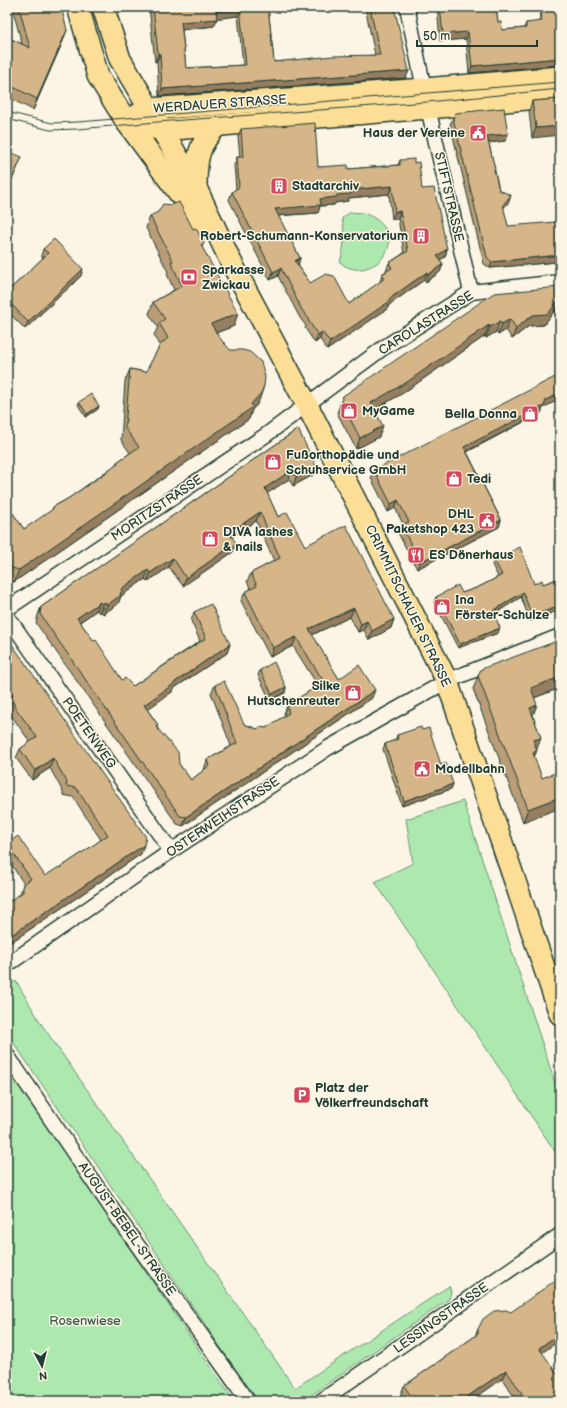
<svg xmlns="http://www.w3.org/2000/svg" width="567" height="1408" viewBox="0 0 567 1408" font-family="'Balsamiq Sans',sans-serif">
<rect width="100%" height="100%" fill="#fcf5e5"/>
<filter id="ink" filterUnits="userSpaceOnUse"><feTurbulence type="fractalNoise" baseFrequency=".025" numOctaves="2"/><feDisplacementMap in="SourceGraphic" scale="8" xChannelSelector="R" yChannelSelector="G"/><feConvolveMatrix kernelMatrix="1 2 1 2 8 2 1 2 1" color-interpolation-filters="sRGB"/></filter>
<g filter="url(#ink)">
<g fill="#ade9af" stroke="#669372">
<path d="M351 212C356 213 362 212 366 214 385 221 397 240 383 257 378 264 371 267 362 269 354 270 346 268 340 262 345 245 345 235 342 218Z"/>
<polygon points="463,801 560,1098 560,1159 375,882 413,863 406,819"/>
<polygon points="16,981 42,1025 295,1388 449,1286 451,1292 449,1299 303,1401 257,1401 7,1033 7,987"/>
<polygon points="7,1069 234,1401 7,1401"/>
</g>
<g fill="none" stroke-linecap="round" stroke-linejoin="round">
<g stroke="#1f3d34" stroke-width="17">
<g id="street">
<polyline points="407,7 428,108 471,292"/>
<polyline points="7,609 266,435 383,348 471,292 560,282"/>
<polyline points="7,616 171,851"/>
<polyline points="7,965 171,851 328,748 447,681 560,636"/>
<polyline points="7,1055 116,1215 248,1401"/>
<polyline points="321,1401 560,1235"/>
</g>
</g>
<g stroke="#1f3d34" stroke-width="24">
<g id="primary">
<polyline points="78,7 98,76 126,121 205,228"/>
<polyline points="103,7 120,59 196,188 231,262 307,405 447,681 560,1014"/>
<polyline points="126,121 149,109 425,89 560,77"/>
<polyline points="150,127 162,130 428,108 560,96"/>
<path d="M196 188C196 161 197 144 218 125"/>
</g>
</g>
<use href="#street" stroke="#fcf5e5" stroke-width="14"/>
<use href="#primary" stroke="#fdde96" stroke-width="21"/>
<g stroke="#1f3d34" stroke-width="1">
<polyline points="7,112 52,123 78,122 560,82"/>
<polyline points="7,119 50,130 78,129 157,122 427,102 560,89"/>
</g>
</g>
<g fill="#b89d76" stroke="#1f3d34" fill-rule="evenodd">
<polygon points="12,7 61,7 63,41 33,110 7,97 7,37 22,44"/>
<path d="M149 7H268L274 62 375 55 365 7H394L406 78 159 96 157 61 155 62ZM238 16 243 65 186 68 182 30 214 26 217 18Z"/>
<polygon points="437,7 496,7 498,22 502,30 524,28 526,23 539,22 539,20 541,13 543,13 543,7 560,7 558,27 560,59 558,65 469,73 466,39 440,41"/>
<polygon points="560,99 532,138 529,111 532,101"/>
<polygon points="453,118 508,134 505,141 489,143 499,190 509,202 503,208 508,226 557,262 490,268 484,264 450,124"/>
<path d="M241 129 318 167 348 169 398 165 400 160 414 163 422 189 447 249 445 257 440 260 443 264 440 272 426 282 424 280 389 305 387 309 327 350 320 339 315 343 305 328 306 326 300 318 278 276 270 280 229 200 232 192 236 189 234 165 237 157H240L238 137ZM389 194 392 219H398L404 253 389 263 386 271 382 274 380 282 349 304 310 283 298 265 300 258 278 216 318 213 320 206 334 205 335 203 348 201 349 198Z"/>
<polygon points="150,216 193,229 204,243 202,247 234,326 216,333 260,398 256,406 252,410 249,419 14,582 7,581 7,505 24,529 52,511 53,507 69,498 115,465 117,462 130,453 121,440 125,381 130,369 146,372 160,345 154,335 158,327 149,314 153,302 174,290 167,274 168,272 146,228"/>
<polygon points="43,249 81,276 25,329 9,313 7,292 43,258 41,256"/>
<polygon points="560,287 560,331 558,332 555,310 544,325 529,326 512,339 506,330 498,335 496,332 486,338 485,336 403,393 374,410 379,437 356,449 337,413 343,396"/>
<polygon points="79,402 99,406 98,409 86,417 78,405"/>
<polygon points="543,408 541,413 467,452 501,520 499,527 417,569 398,533 401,525 403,524 395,508 388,512 371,478 374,470"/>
<path d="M298 429 313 475 293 486 289 479 267 493 278 517 305 546 394 619 391 628 369 640 364 630 358 632 350 617 312 635 339 679 372 698 183 826 177 824 36 623 38 615 41 607ZM256 521 274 561 251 573 247 582 251 589 245 592 241 601 270 657 293 646 318 686 287 705 284 714V716L266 728 257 729 244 724 215 685 211 693 231 746 207 760 204 770 191 780 179 764 157 727 158 725 147 709 172 692 173 689 227 653 230 644 194 612 191 621 200 641 133 686 122 680 80 622 97 610 99 613 101 611 103 614 118 604 121 596 145 579 147 582 169 567 183 586 233 552 232 537Z"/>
<polygon points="494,560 534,584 543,584 560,578 530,621 521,597 494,614 498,633 458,648 434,602 436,597 462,593 479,587 498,577 492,565"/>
<polygon points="7,637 141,854 7,945 7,903 20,894 23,884 24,884 7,858 7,844 45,876 60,868 101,840 73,797 63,795 63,792 50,768 32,780 16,758 20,749 30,742 11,715 11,712 7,711 7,707 8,703 7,701"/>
<polygon points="260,670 286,687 285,693 270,700 258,675"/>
<polygon points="478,676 560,688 534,698 533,716 541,738 534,757 542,778 523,822 473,689"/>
<polygon points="422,730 441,765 453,784 451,789 402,806 383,749 385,744 395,740 397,735"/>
<polygon points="478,1329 542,1353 560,1401 517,1401 502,1379 471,1401 404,1401 400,1396 404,1386 475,1336"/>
</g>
<g fill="#967f60" stroke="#1f3d34">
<polygon points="240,9 238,16 214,19 216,11"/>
<polygon points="560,15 560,22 558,27 554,27 557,20"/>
<polygon points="217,19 214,26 179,30 181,22"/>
<polygon points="67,30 63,41 33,110 37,99"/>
<polygon points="468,32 466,39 440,41 443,34"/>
<polygon points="158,54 160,54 157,61 155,62"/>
<polygon points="560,58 558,65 469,73 472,66"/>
<polygon points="409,71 406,78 159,96 162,89"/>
<polygon points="560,126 560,135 532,138 536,128"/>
<polygon points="508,134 505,141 485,143 487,136"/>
<polygon points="22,157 9,187 7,187 7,184"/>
<polygon points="392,186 389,194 349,198 348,201 335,203 334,205 320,206 318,213 272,216 275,209 337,195 350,190"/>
<polygon points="511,195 509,202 500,212 503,205"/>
<polygon points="400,211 398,219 392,219 395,212"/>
<polygon points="447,249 445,257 434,264 437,256"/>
<polygon points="559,255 557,262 490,268 492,262"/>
<polygon points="300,258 298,266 295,261"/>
<polygon points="443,264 440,272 426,282 428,275"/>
<polygon points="281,268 278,276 270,280 273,272"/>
<polygon points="83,269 81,276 25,329 28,322"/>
<polygon points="427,272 424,280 389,305 387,309 327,350 330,342 389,299"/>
<polygon points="559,299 555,310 544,325 529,326 512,339 516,328 533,315"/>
<polygon points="12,305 9,313 7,315 7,309"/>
<polygon points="238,313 234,326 207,336 211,324"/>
<polygon points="510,319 506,330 498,335 502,324"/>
<polygon points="500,321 496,332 486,338 490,327"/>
<polygon points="489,325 485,336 403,393 367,414 371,403"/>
<polygon points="560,326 560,331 558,332"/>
<polygon points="322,332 320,339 315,343 318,335"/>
<polygon points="264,386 260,398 256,406 252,410 249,419 14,582 19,570 251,404"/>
<polygon points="560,393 560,399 543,408 541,413 461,454 464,447 546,400"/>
<polygon points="99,406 98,409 86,417 87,414"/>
<polygon points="383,426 379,437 356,449 360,438"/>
<polygon points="316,466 313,475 293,486 296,477"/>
<polygon points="292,470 289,479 262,497 265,488"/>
<polygon points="398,500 395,508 388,512 391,504"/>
<polygon points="260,512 256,521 226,541 229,533"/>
<polygon points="501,520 499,527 417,569 420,562"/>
<polygon points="236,543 233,552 183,586 186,578"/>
<polygon points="173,558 169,567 147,582 150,573"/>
<polygon points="148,570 145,579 121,596 118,604 103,614 107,605 121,589"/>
<polygon points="523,592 521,597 491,616 493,611"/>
<polygon points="100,602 97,610 74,626 77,618"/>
<polygon points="105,602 101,611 99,613 102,604"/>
<polygon points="560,606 560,610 530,621 532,616"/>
<polygon points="354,608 350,617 305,638 309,629"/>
<polygon points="394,619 391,628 369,640 372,631"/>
<polygon points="367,621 364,630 358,632 361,624"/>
<polygon points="500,628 498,633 458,648 460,644"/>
<polygon points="296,637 293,646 270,657 273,648"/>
<polygon points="230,644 227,653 173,689 172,692 141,714 144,705 175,682"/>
<polygon points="560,677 560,688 526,701 531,688"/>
<polygon points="286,687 285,693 270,700 272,694"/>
<polygon points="375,690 372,698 183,826 186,817"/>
<polygon points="537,705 532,718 530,708"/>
<polygon points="541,738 536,750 533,740"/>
<polygon points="537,750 532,763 533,753"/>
<polygon points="53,758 50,768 32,780 35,771"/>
<polygon points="453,784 451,789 402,806 404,801"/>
<polygon points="560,797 560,808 523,822 528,809"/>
<polygon points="144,845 141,854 7,945 7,938"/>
<polygon points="560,1333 560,1340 535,1358 539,1348"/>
<polygon points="506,1370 502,1379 471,1401 461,1401"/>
</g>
<g fill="#d6b689" stroke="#1f3d34" fill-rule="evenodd">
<polygon points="19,7 61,7 67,30 37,99 7,84 7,37 30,48"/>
<path d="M153 7H268L274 62 333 56 380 55 370 7H394L409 71 162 89 160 54H158ZM240 9 246 65 186 68 181 22 217 19 216 11Z"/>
<polygon points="440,7 496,7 498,22 501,22 502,30 526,28 526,23 542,21 541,13 547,12 546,7 560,7 560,20 557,20 560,58 472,66 468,32 443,34"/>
<polygon points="560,99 560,126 536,128 532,101"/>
<polygon points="504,108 508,134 487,136 495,169 494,169 499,190 511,195 503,205 508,226 556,222 559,255 492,262 487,257 453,118 456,113"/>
<path d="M315 123 318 167 348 165V169L400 165V160L414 159V163L419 162 422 189 434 188 447 249 437 256 443 264 428 275 427 272 389 299 390 301 330 342 322 332 318 335 308 320 309 319 302 310 281 268 273 272 232 192 239 187 237 157H243L241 129ZM392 186 395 212 400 211 408 251 389 263 392 268 382 274 385 278 349 304 334 276 326 274 310 283 295 261 300 258 275 209 321 205 320 199 336 197 337 195 351 194 350 190Z"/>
<polygon points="7,151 22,157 12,179 10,179 7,184"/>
<polygon points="179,202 193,229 196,228 204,243 201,245 238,313 211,324 219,337 230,350 243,350 250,352 261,362 265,377 264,386 261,393 251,404 253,407 19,570 12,568 7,562 7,505 24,529 53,509 53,507 69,498 118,464 117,462 139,447 125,428 130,369 146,372 152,360 160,345 168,338 159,323 165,319 153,302 182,286 171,262 173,261 150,216 158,212 163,204 172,205"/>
<polygon points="54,239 83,269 28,322 12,305 7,309 7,292 48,253 43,249"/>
<polygon points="560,287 560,304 559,299 548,314 533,315 516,328 510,319 502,324 500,321 490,327 489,325 407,382 371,403 383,426 360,438 341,401 343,396 494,293"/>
<polygon points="557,376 560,382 560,393 546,400 544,406 464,447 501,520 420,562 401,525 409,522 398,500 391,504 374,470"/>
<polygon points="91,394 99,406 87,414 79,402"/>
<path d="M298 429 316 466 296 477 292 470 265 488 278 517 287 512 305 546 346 525 394 619 372 631 367 621 361 624 354 608 309 629 339 679 359 665 375 690 186 817 180 816 40 614 41 607ZM260 512 280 558 251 573 257 586 245 592 273 648 296 637 324 682 287 705 289 713 266 728 260 727 257 729 244 724 224 681 215 685 237 743 207 760 209 766 191 780 179 764 178 752 156 727 158 725 144 705 175 683V682L230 644 211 604 194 612 206 638 133 686 125 678 122 680 96 640 94 641 77 618 100 602 102 604 105 602 107 605 121 595 120 593 122 591 121 589 148 570 150 573 173 558 186 578 236 543 229 533Z"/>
<polygon points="520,547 534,584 542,580 543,584 560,578 560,606 532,616 523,592 493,611 500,628 460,644 436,597 458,585 462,593 479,587 502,575 494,560"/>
<polygon points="7,637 146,837 144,845 7,938 7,903 23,892 23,884 31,879 7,844 18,836 45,876 59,867 60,868 108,835 76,788 66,786 67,782 53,758 35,771 20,749 37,737 14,706 14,703 9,701 13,695 7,686"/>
<polygon points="560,640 560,677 531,688 537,705 530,708 541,738 533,740 537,750 533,753 542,778 560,771 560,797 528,809 478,676 481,669"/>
<polygon points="274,662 286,687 272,694 260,670"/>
<polygon points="421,727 422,730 429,728 441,765 446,763 453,784 404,801 385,744 398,739 397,735"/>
<polygon points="560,1277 560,1333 539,1348 558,1375 560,1374 560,1401 521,1401 525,1398 506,1370 461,1401 410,1401 409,1393 404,1386 478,1334 478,1329 483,1319 494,1311 506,1310 511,1312"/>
</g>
</g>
<defs>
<g id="civic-square" transform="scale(0.9)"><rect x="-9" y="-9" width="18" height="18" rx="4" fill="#d1495b" stroke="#fcf5e5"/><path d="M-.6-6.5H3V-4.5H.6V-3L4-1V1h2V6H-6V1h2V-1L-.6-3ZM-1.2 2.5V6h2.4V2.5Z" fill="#fff"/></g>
<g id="building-square" transform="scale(0.9)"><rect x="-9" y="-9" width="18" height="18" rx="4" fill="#d1495b" stroke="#fcf5e5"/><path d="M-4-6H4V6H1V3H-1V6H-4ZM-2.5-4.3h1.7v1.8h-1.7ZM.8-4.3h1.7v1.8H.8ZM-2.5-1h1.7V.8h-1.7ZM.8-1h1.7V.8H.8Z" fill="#fff"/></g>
<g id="bank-square" transform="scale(0.9)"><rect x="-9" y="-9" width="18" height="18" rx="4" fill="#d1495b" stroke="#fcf5e5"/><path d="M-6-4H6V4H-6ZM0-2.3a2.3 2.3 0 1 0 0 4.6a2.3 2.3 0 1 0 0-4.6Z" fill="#fff"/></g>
<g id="shop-square" transform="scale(0.9)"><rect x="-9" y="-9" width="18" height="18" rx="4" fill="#d1495b" stroke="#fcf5e5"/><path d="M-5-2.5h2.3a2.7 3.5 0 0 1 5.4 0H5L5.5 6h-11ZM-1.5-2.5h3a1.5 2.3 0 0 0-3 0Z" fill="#fff"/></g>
<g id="restaurant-square" transform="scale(0.9)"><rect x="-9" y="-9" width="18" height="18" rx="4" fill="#d1495b" stroke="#fcf5e5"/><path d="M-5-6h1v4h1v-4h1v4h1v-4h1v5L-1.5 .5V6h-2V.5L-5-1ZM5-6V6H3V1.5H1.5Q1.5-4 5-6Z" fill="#fff"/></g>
<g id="parking-square" transform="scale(0.9)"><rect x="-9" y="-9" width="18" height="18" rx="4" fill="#d1495b" stroke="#fcf5e5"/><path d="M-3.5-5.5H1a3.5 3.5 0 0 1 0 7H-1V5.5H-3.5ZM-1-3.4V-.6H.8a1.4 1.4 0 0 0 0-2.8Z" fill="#fff"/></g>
</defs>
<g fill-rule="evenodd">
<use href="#civic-square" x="478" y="133"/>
<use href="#building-square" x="279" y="186"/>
<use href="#building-square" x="421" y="236"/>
<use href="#bank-square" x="189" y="277"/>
<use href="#shop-square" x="349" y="411"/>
<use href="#shop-square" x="530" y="414"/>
<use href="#shop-square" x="273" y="462"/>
<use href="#shop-square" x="454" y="479"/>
<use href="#civic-square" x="487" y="521"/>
<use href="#shop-square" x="210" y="539"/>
<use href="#restaurant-square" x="416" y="555"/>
<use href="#shop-square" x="442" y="607"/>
<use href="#shop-square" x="353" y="693"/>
<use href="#civic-square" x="422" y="769"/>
<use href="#parking-square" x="302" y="1095"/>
</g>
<g text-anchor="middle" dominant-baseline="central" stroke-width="3" stroke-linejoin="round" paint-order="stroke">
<g font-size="13" fill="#1f3d34" stroke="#fcf5e5">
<text transform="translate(220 104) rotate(-4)">WERDAUER STRASSE</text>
<text transform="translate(449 197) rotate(77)">STIFTSTRASSE</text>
<text transform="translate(426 323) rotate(-32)">CAROLASTRASSE</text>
<text transform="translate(157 508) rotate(-34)">MORITZSTRASSE</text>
<text transform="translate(408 606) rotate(64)">CRIMMITSCHAUER STRASSE</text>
<text transform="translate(89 733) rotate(55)">POETENWEG</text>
<text transform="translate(223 817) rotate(-34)">OSTERWEIHSTRASSE</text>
<text transform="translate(127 1229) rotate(55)">AUGUST-BEBEL-STRASSE</text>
<text transform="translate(441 1318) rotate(-35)">LESSINGSTRASSE</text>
</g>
<g font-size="13" font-weight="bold" fill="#1f3d34" stroke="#fcf5e5" text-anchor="start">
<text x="465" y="133" text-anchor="end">Haus der Vereine</text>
<text x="292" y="186">Stadtarchiv</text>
<text x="408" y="236" text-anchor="end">Robert-Schumann-Konservatorium</text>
<text x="202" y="270">Sparkasse<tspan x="202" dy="15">Zwickau</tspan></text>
<text x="362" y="411">MyGame</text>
<text x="517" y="414" text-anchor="end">Bella Donna</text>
<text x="286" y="455">Fußorthopädie und<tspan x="286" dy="15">Schuhservice GmbH</tspan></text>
<text x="467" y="479">Tedi</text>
<text x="474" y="514" text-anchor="end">DHL<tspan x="474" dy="15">Paketshop 423</tspan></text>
<text x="223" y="532">DIVA lashes<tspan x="223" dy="15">&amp; nails</tspan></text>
<text x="429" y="555">ES Dönerhaus</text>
<text x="455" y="600">Ina<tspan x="455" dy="15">Förster-Schulze</tspan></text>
<text x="340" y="686" text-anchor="end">Silke<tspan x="340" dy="15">Hutschenreuter</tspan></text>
<text x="435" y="769">Modellbahn</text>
<text x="315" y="1088">Platz der<tspan x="315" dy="15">Völkerfreundschaft</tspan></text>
</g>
<g font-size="13" fill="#3b5f4d" stroke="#fcf5e5">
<text x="85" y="1321">Rosenwiese</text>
</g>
</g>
<rect width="567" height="1408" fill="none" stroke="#fcf5e5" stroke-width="24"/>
<rect x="12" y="12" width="543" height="1384" fill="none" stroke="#1f3d34" stroke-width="1.5" filter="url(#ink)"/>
<g transform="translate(42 1366) rotate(173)" stroke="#fcf5e5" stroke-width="3" paint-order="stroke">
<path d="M0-3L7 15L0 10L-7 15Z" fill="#1f3d34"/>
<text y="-6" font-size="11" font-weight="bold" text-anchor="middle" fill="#1f3d34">N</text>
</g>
<path d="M417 40v6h120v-6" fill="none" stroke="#1f3d34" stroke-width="2"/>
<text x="423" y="40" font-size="12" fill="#1f3d34" stroke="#fcf5e5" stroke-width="3" paint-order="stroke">50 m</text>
</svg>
